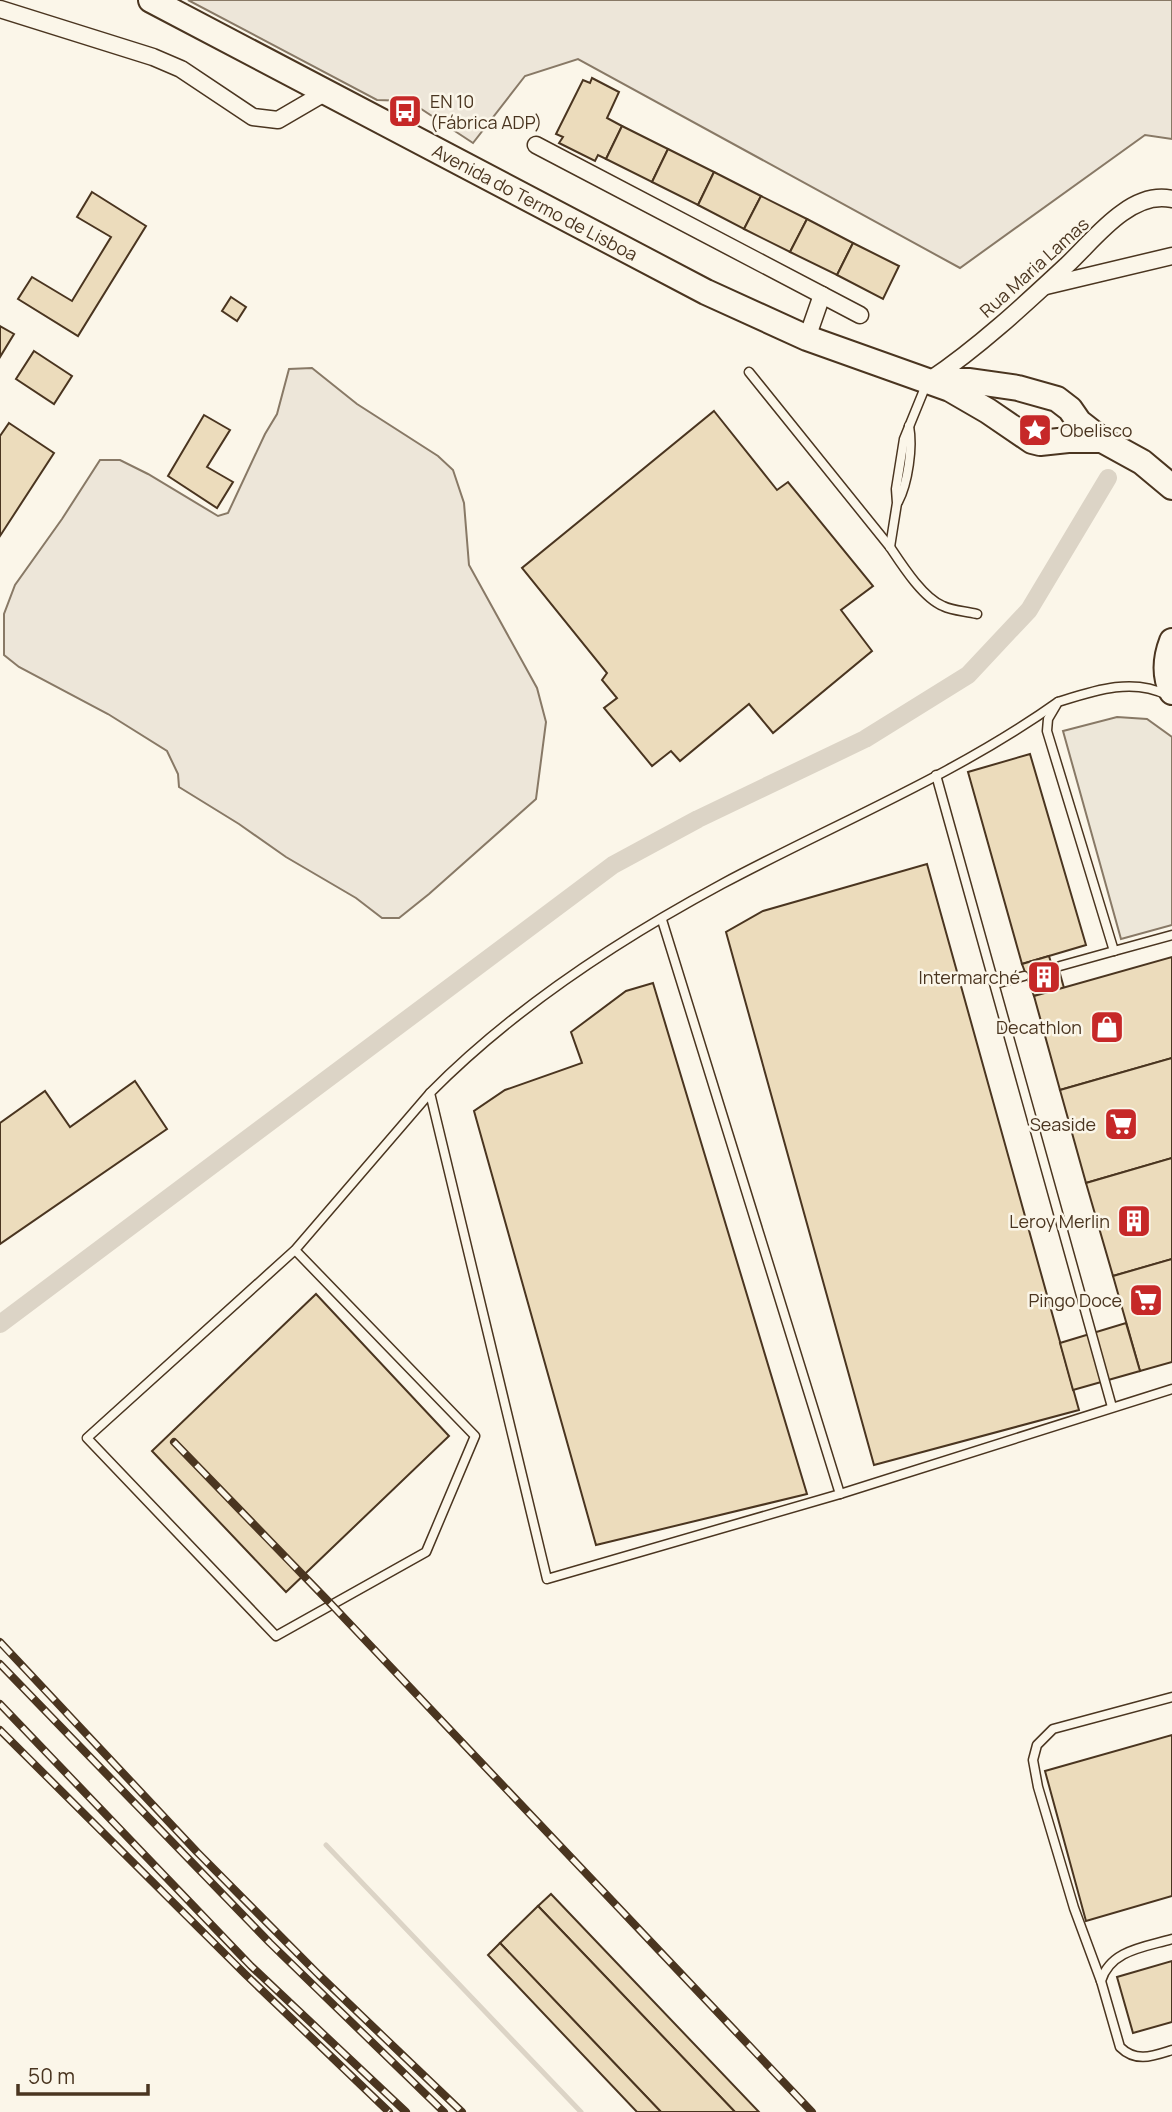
<svg xmlns="http://www.w3.org/2000/svg" width="1172" height="2112" viewBox="0 0 1172 2112" font-family="Manrope,sans-serif">
<rect width="100%" height="100%" fill="#fbf6e9"/>
<g fill="#ede6d9" stroke="#887966" stroke-width="2">
<polygon points="188,0 1172,0 1172,139 1145,135 960,268 578,59 525,76 473,143 409,101 377,100"/>
<polygon points="312,368 357,404 438,456 453,470 464,503 469,565 537,688 546,722 536,799 429,894 399,918 382,918 356,898 286,857 239,824 179,787 178,774 167,751 108,714 19,667 4,655 4,614 15,585 62,519 100,460 120,460 148,474 218,516 228,513 265,434 277,414 289,369"/>
</g>
<polygon fill="#ede7d9" stroke="#887966" stroke-width="2" points="1117,717 1147,719 1172,737 1172,925 1121,939 1063,731"/>
<g fill="none" stroke-linecap="round" stroke-linejoin="round">
<polyline stroke="#dcd4c6" stroke-width="5" points="326,1845 581,2112"/>
<polyline stroke="#dcd4c6" stroke-width="18" points="0,1324 613,865 698,819 865,739 968,675 1029,610 1108,478"/>
</g>
<g fill="#ecdcbc" stroke="#4a3520" stroke-width="2">
<polygon points="592,78 619,92 607,118 622,126 606,159 598,155 595,161 559,143 563,137 556,134 583,80 590,83"/>
<polygon points="622,126 668,149 652,182 606,159"/>
<polygon points="668,149 714,172 698,205 652,182"/>
<polygon points="714,172 761,196 744,229 698,205"/>
<polygon points="92,192 146,226 78,336 18,299 32,277 72,301 111,237 77,217"/>
<polygon points="761,196 807,219 790,252 744,229"/>
<polygon points="807,219 853,243 837,275 790,252"/>
<polygon points="853,243 899,266 883,299 837,275"/>
<polygon points="231,297 246,307 237,321 222,311"/>
<polygon points="0,326 14,334 0,357"/>
<polygon points="34,351 72,376 54,404 16,379"/>
<polygon points="714,411 777,490 788,482 873,586 841,610 872,651 773,733 749,704 680,761 671,751 652,766 604,708 617,698 602,680 607,673 522,568"/>
<polygon points="204,415 230,430 207,467 233,482 217,508 168,476"/>
<polygon points="9,423 54,453 0,536 0,436"/>
<polygon points="1030,754 1086,945 1022,964 968,772"/>
<polygon points="927,864 1079,1410 874,1465 726,932 763,911"/>
<polygon points="1049,956 1052,966 1057,963 1064,988 1034,996 1022,964"/>
<polygon points="1172,957 1172,1058 1060,1090 1034,996"/>
<polygon points="653,983 807,1494 596,1545 474,1111 505,1090 582,1063 571,1032 626,991"/>
<polygon points="1172,1058 1172,1158 1086,1183 1060,1090"/>
<polygon points="135,1081 167,1129 0,1244 0,1123 45,1091 70,1127"/>
<polygon points="1172,1158 1172,1259 1113,1276 1086,1183"/>
<polygon points="1172,1259 1172,1362 1140,1371 1113,1276"/>
<polygon points="316,1294 449,1436 286,1592 152,1451"/>
<polygon points="1126,1323 1140,1371 1073,1390 1060,1343"/>
<polygon points="1172,1735 1172,1896 1086,1921 1045,1771"/>
<polygon points="551,1894 759,2112 735,2112 538,1906"/>
<polygon points="538,1906 735,2112 661,2112 500,1943"/>
<polygon points="500,1943 661,2112 637,2112 488,1955"/>
<polygon points="1172,1961 1172,2022 1133,2033 1117,1977"/>
</g>
<g fill="none" stroke-linecap="round" stroke-linejoin="round">
<g stroke="#4a3520" stroke-width="11">
<g id="lane">
<path d="M749 372 890 547C902 565 923 598 943 606 953 611 966 611 977 614"/>
<path d="M898 502C908 483 913 447 909 426"/>
<polyline points="890,547 897,503 896,489 904,439 926,385"/>
<path d="M1167 695C1132 677 1093 691 1058 702L1048 719 1047 731 1114 951 1172 935"/>
<path d="M1058 702C954 776 834 824 722 884 618 940 513 1009 430 1093L547 1579 840 1494 1172 1389"/>
<polyline points="936,775 1112,1407"/>
<polyline points="662,920 840,1494"/>
<polyline points="1060,966 1114,951"/>
<polyline points="995,984 1024,976"/>
<polyline points="295,1250 475,1436 426,1552 276,1636 87,1438 295,1250 430,1093"/>
<path d="M1172 1939C1145 1947 1110 1950 1101 1981L1120 2047C1136 2063 1153 2056 1172 2050"/>
<polyline points="1101,1981 1074,1908 1038,1787 1033,1760 1037,1745 1053,1729 1172,1697"/>
</g>
</g>
<g stroke="#4a3520" stroke-width="19">
<g id="street">
<polyline points="0,9 153,57 181,69 253,117 278,120 326,92"/>
<polyline points="536,145 860,315"/>
<polyline points="1046,286 1172,256"/>
<polyline points="807,338 822,295"/>
<path d="M930 380C979 347 1024 305 1067 265 1085 248 1102 227 1122 213 1137 202 1154 195 1172 199"/>
</g>
</g>
<g stroke="#4a3520" stroke-width="28">
<g id="primary">
<path id="s1" d="M151 0 706 292 807 338 950 389 988 411 1032 441 1040 443 1068 440H1102"/>
<polyline points="939,381 970,381 1018,388 1057,399 1070,409 1079,422 1102,440 1142,462 1172,487"/>
<path d="M1172 641C1165 659 1164 675 1172 692"/>
</g>
</g>
<use href="#lane" stroke="#fbf6e9" stroke-width="8"/>
<use href="#street" stroke="#fbf6e9" stroke-width="16"/>
<use href="#primary" stroke="#fbf6e9" stroke-width="24"/>
<g stroke="#4a3520" stroke-width="8">
<g id="rail">
<polyline points="174,1442 331,1604 812,2112"/>
<polyline points="0,1642 197,1852 319,1975 462,2112"/>
<polyline points="0,1664 270,1943 444,2112"/>
<polyline points="0,1704 251,1966 406,2112"/>
<polyline points="0,1730 245,1974 389,2112"/>
</g>
</g>
<use href="#rail" stroke="#fbf6e9" stroke-width="5" stroke-dasharray="16" stroke-linecap="butt"/>
</g>
<defs>
<g id="bus-square" transform="scale(1.75)"><rect x="-9" y="-9" width="18" height="18" rx="4" fill="#c62828" stroke="#fbf6e9"/><path d="M-5-6H5V4H4V6H2V4H-2V6H-4V4H-5ZM-3.5-4V0h7V-4ZM-3.5 1.2v1.5H-2V1.2ZM2 1.2v1.5H3.5V1.2Z" fill="#fff"/></g>
<g id="sight-square" transform="scale(1.75)"><rect x="-9" y="-9" width="18" height="18" rx="4" fill="#c62828" stroke="#fbf6e9"/><path d="M0-6L1.8-2.2L6-1.7L2.9 1.2L3.7 5.4L0 3.3L-3.7 5.4L-2.9 1.2L-6-1.7L-1.8-2.2Z" fill="#fff"/></g>
<g id="building-square" transform="scale(1.75)"><rect x="-9" y="-9" width="18" height="18" rx="4" fill="#c62828" stroke="#fbf6e9"/><path d="M-4-6H4V6H1V3H-1V6H-4ZM-2.5-4.3h1.7v1.8h-1.7ZM.8-4.3h1.7v1.8H.8ZM-2.5-1h1.7V.8h-1.7ZM.8-1h1.7V.8H.8Z" fill="#fff"/></g>
<g id="shop-square" transform="scale(1.75)"><rect x="-9" y="-9" width="18" height="18" rx="4" fill="#c62828" stroke="#fbf6e9"/><path d="M-5-2.5h2.3a2.7 3.5 0 0 1 5.4 0H5L5.5 6h-11ZM-1.5-2.5h3a1.5 2.3 0 0 0-3 0Z" fill="#fff"/></g>
<g id="supermarket-square" transform="scale(1.75)"><rect x="-9" y="-9" width="18" height="18" rx="4" fill="#c62828" stroke="#fbf6e9"/><path d="M-6-5.5h2.5l.6 2H6L4.5 2H-2.5L-4.4-4H-6ZM-1.5 3.2a1.3 1.3 0 1 0 .1 0ZM3 3.2a1.3 1.3 0 1 0 .1 0Z" fill="#fff"/></g>
</defs>
<g fill-rule="evenodd">
<use href="#bus-square" x="405" y="111"/>
<use href="#sight-square" x="1035" y="430"/>
<use href="#building-square" x="1044" y="977"/>
<use href="#shop-square" x="1107" y="1027"/>
<use href="#supermarket-square" x="1121" y="1124"/>
<use href="#building-square" x="1134" y="1221"/>
<use href="#supermarket-square" x="1146" y="1300"/>
</g>
<g text-anchor="middle" dominant-baseline="central" stroke-width="5" stroke-linejoin="round" paint-order="stroke">
<g font-size="18" fill="#4a3520" stroke="#fbf6e9" text-anchor="end">
<text x="430" y="101" text-anchor="start">EN 10<tspan x="430" dy="21">(Fábrica ADP)</tspan></text>
<text x="1060" y="430" text-anchor="start">Obelisco</text>
<text x="1020" y="977">Intermarché</text>
<text x="1082" y="1027">Decathlon</text>
<text x="1096" y="1124">Seaside</text>
<text x="1110" y="1221">Leroy Merlin</text>
<text x="1122" y="1300">Pingo Doce</text>
</g>
<g font-size="18" fill="#4a3520" stroke="#fbf6e9">
<text stroke="none"><textPath href="#s1" startOffset="434">Avenida do Termo de Lisboa</textPath></text>
<text transform="translate(1034 267) rotate(-42)">Rua Maria Lamas</text>
</g>
</g>
<path d="M18 2084v10h130v-10" fill="none" stroke="#4a3520" stroke-width="3.5"/>
<text x="28" y="2084" font-size="21" fill="#4a3520" stroke="#fbf6e9" stroke-width="5" paint-order="stroke">50 m</text>
</svg>
